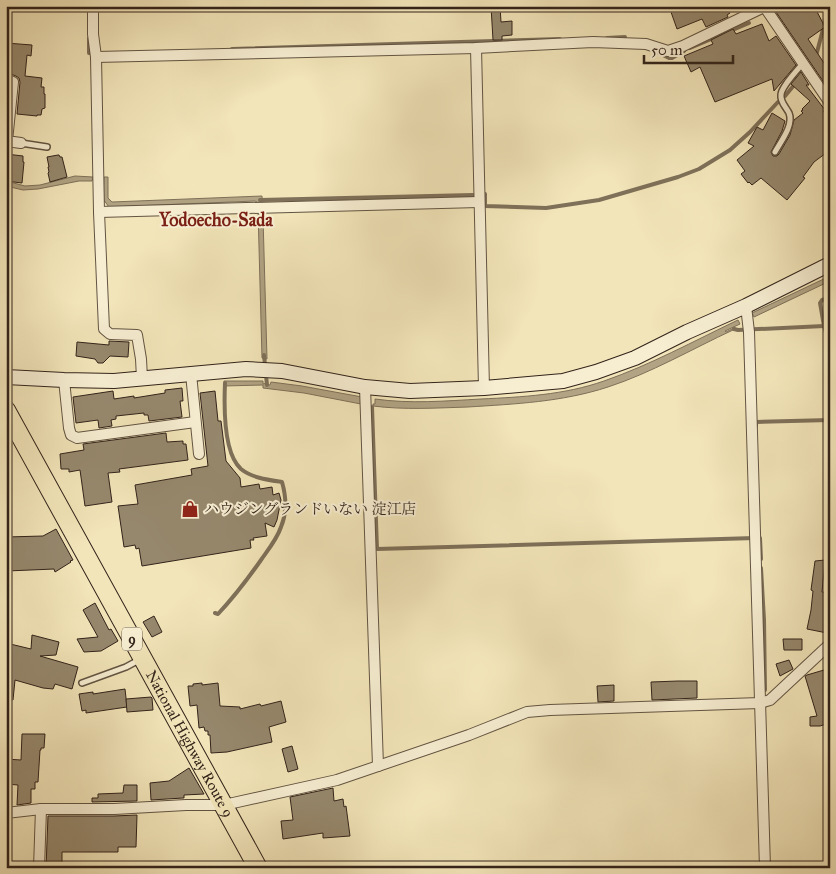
<svg xmlns="http://www.w3.org/2000/svg" width="836" height="874" viewBox="0 0 836 874" font-family="'IM FELL Great Primer','Noto Serif JP',serif">
<rect width="100%" height="100%" fill="#f2e5b9"/>
<filter id="stains"><feTurbulence type="fractalNoise" baseFrequency=".004" numOctaves="4"/><feColorMatrix values="0 0 0 0 .2 0 0 0 0 .09 0 0 0 0 .02 0 0 0 .5 -.17"/></filter>
<radialGradient id="worn" r=".72"><stop offset=".6" stop-color="#630" stop-opacity="0"/><stop offset="1" stop-color="#630" stop-opacity=".3"/></radialGradient>
<g fill="#b1a383" stroke="#7e7059">
<polygon points="75,176 93,177 92,181 79,181 38,189 23,190 6,186 6,181 25,186 40,185"/>
<polygon points="104,177 108,177 108,198 112,202 262,196 263,217 267,359 262,358 258,210 257,202 255,201 109,207 103,199"/>
<polygon points="830,276 830,281 754,317 752,313"/>
<path d="M738 320 740 324 725 331 726 332 734 328 739 329V331L733 330C692 349 651 373 608 387 562 402 515 404 468 407 436 408 404 410 373 406V404H375V399C410 404 445 401 481 399 522 397 564 395 604 381 650 365 694 341 738 320Z"/>
<polygon points="224,381 263,381 263,384 267,383 268,385 270,385 271,382 302,386 362,397 361,404 304,393 263,388 263,385 224,386"/>
</g>
<g fill="none" stroke-linecap="round" stroke-linejoin="round">
<g stroke="#7e7059" stroke-width="4">
<polyline points="89,38 89,53 95,53"/>
<polyline points="607,38 625,37"/>
<polyline points="690,48 749,23"/>
<polyline points="232,49 560,39"/>
<polyline points="657,52 669,58 672,58 684,51"/>
<polyline points="816,56 826,18 830,11"/>
<polyline points="785,96 795,84"/>
<polyline points="485,194 485,206 546,208 599,200 678,177 699,169 730,150 750,132 778,102"/>
<polyline points="260,200 473,195"/>
<polyline points="830,298 822,300 820,303 824,326 830,347"/>
<polyline points="734,329 738,330 824,326"/>
<polyline points="264,355 267,385"/>
<polyline points="372,407 377,549 755,538"/>
<polyline points="756,426 756,422 830,420"/>
<polyline points="760,538 761,559"/>
<polyline points="761,568 764,620 765,690"/>
<path d="M215 613 218 614C234 597 247 580 261 560 268 550 277 539 281 527 287 513 286 496 282 482 269 480 252 478 241 469 223 453 224 406 225 383"/>
</g>
</g>
<g fill="#96886d" stroke="#32231a">
<polygon points="491,6 500,6 501,22 512,21 512,35 502,36 502,40 493,40"/>
<polygon points="689,6 727,6 730,13 727,15 728,17 706,27 702,19 677,29 671,12"/>
<polygon points="785,6 814,6 825,27 808,39 830,72 829,83 825,84 776,12"/>
<polygon points="762,24 769,41 776,36 796,65 774,91 772,79 715,102 700,67 691,72 684,56 713,44 711,40 733,29 736,34"/>
<polygon points="6,43 32,45 31,56 27,55 25,76 42,78 41,87 44,87 44,94 45,94 45,108 42,109 41,115 37,115 37,116 17,114 20,82 19,78 16,76 6,72"/>
<polygon points="801,72 809,85 806,85 825,110 823,111 830,120 830,150 814,162 803,177 805,178 787,200 761,178 752,185 749,182 748,183 741,174 745,171 737,160 754,146 748,143 757,127 763,130 772,113 785,121 782,131 771,152 773,156 777,156 779,154 790,135 794,120 803,113 801,111 803,110 802,109 810,101 791,84"/>
<polygon points="6,154 23,156 23,162 24,162 22,183 6,181"/>
<polygon points="58,155 59,155 60,157 62,157 67,177 50,182 48,173 49,172 48,167 49,167 47,157"/>
<polygon points="109,341 129,342 128,357 110,356 103,363 98,363 95,359 76,356 77,342 109,345"/>
<polygon points="182,388 183,401 180,401 182,417 149,421 148,415 144,415 144,413 116,416 116,419 111,420 112,426 99,428 98,420 76,423 73,397 113,391 114,399 134,396 134,398 165,393 165,390"/>
<polygon points="215,391 218,421 221,421 226,461 240,478 241,487 259,484 260,489 272,487 273,495 279,493 281,500 277,520 274,527 265,523 267,536 253,538 254,540 250,540 251,548 142,566 139,548 136,549 135,545 124,547 118,506 138,504 135,485 192,475 191,469 208,466 200,393"/>
<polygon points="166,433 167,442 183,441 183,444 186,444 188,460 119,469 120,472 108,473 112,502 85,506 80,470 69,472 69,469 61,469 60,454 84,450 83,444"/>
<polygon points="56,529 73,560 70,561 71,562 55,572 54,569 7,571 6,537 43,536"/>
<polygon points="825,560 822,592 830,593 830,620 827,633 807,629 811,610 813,591 811,590 815,561"/>
<polygon points="95,603 109,630 111,629 118,641 101,651 84,652 77,639 98,637 83,610"/>
<polygon points="154,616 162,632 152,637 143,622"/>
<polygon points="32,635 59,642 56,655 40,656 78,667 72,689 55,684 53,689 43,688 15,680 13,700 6,699 6,643 31,649"/>
<polygon points="783,639 802,639 802,650 784,650"/>
<polygon points="789,660 793,669 780,676 776,664"/>
<polygon points="824,670 825,673 830,672 830,723 820,726 810,726 810,717 817,716 805,676 807,675"/>
<polygon points="678,681 697,681 697,698 652,700 651,682"/>
<polygon points="202,683 202,685 218,683 220,706 240,707 240,709 260,704 261,706 281,701 286,722 269,727 272,742 227,752 211,753 210,735 208,735 208,731 205,731 204,727 199,728 197,705 190,706 188,686 193,686 193,684"/>
<polygon points="614,685 614,701 598,702 597,686"/>
<polygon points="125,689 127,707 86,713 86,710 82,711 79,694 93,692 93,694"/>
<polygon points="151,697 152,698 153,710 127,712 126,699"/>
<polygon points="22,734 45,734 44,748 41,748 41,750 40,750 38,782 35,782 35,789 31,789 31,803 17,805 18,785 6,784 6,759 21,760"/>
<polygon points="292,746 298,769 288,772 282,749"/>
<polygon points="189,768 204,794 184,795 184,798 183,798 151,800 150,783 169,781"/>
<polygon points="124,785 137,785 137,801 92,802 92,798 98,798 98,794 123,793"/>
<polygon points="333,788 334,801 343,799 344,807 346,806 350,836 323,838 323,833 283,839 281,821 293,820 290,797"/>
<polygon points="137,815 136,847 118,847 118,852 62,852 62,868 46,868 48,816 114,816"/>
</g>
<g fill="none" stroke-linecap="round" stroke-linejoin="round">
<g stroke="#625442" stroke-width="8">
<g id="lane">
<polyline points="21,143 47,147"/>
<path d="M775 152C781 141 794 125 789 113 786 107 780 102 781 95 781 87 797 71 803 63"/>
<polyline points="82,683 126,667 139,660"/>
</g>
</g>
<g stroke="#625442" stroke-width="12">
<g id="street">
<polyline points="93,6 93,34 96,57 99,212 104,329 110,334 137,335 141,359 142,378"/>
<polyline points="764,6 830,103"/>
<polyline points="476,48 484,388"/>
<polyline points="96,57 476,48 593,42 646,44 668,51 683,46 764,7"/>
<polyline points="6,79 13,82 7,141"/>
<polyline points="6,141 21,143"/>
<polyline points="99,212 479,202"/>
<polyline points="746,306 749,332 765,868"/>
<polyline points="191,374 199,454"/>
<polyline points="64,380 69,428 71,435 77,438 195,422"/>
<polyline points="365,387 378,766"/>
<polyline points="6,813 41,809 114,809 186,805 224,805 337,780 469,735 527,712 550,710 760,703 770,700 830,644"/>
<polyline points="39,868 41,809"/>
</g>
</g>
<g stroke="#32231a" stroke-width="16">
<polyline id="secondary" points="6,377 64,380 114,381 246,369 282,371 365,387 410,391 484,388 563,381 596,372 635,358 687,332 746,306 830,264"/>
</g>
<g stroke="#32231a" stroke-width="20">
<g id="highway">
<path id="s1" d="M6 410 258 868"/>
</g>
</g>
<use href="#lane" stroke="#f7eed2" stroke-width="5"/>
<use href="#street" stroke="#f7eed2" stroke-width="10"/>
<use href="#secondary" stroke="#f7eed2" stroke-width="14"/>
<use href="#highway" stroke="#f2e5b9" stroke-width="18"/>
</g>
<defs>
<g id="shop-bare" transform="scale(1.35)"><path d="M-5-2.5h2.3a2.7 3.5 0 0 1 5.4 0H5L5.5 6h-11ZM-1.5-2.5h3a1.5 2.3 0 0 0-3 0Z" fill="#8f2418" stroke="#f7eed2" stroke-width="2.5" paint-order="stroke"/></g>
</defs>
<g fill-rule="evenodd">
<use href="#shop-bare" x="190" y="509"/>
</g>
<g text-anchor="middle" dominant-baseline="central" stroke-width="4" stroke-linejoin="round" paint-order="stroke">
<rect fill="#f7eed2" stroke="#6d6051" stroke-width="1" x="122" y="627.5" width="20" height="23" rx="4"/>
<g font-size="14" font-weight="bold" fill="#32231a">
<text x="132" y="639">9</text>
</g>
<g font-size="15" fill="#32231a" stroke="#f7eed2" text-anchor="start">
<text x="204" y="509">ハウジングランドいない 淀江店</text>
</g>
<g font-size="15" fill="#32231a" stroke="#f7eed2">
<text stroke="none"><textPath href="#s1" startOffset="381">National Highway Route 9</textPath></text>
</g>
<g font-size="18" font-weight="bold" fill="#7a1f14" stroke="#f7eed2">
<text x="216" y="220">Yodoecho-Sada</text>
</g>
</g>
<rect width="836" height="874" fill="none" stroke="#f2e5b9" stroke-width="25"/>
<rect x="8" y="8" width="821" height="859" fill="none" stroke="#32231a" stroke-width="2.5"/>
<rect x="12" y="12" width="811" height="849" fill="none" stroke="#32231a"/>
<path d="M644 55v8h89v-8" fill="none" stroke="#32231a" stroke-width="2.5"/>
<text x="651" y="55" font-size="15" fill="#32231a" stroke="#f7eed2" stroke-width="4" paint-order="stroke">50 m</text>
<rect width="100%" height="100%" filter="url(#stains)"/>
<rect width="100%" height="100%" fill="url(#worn)"/>
</svg>
